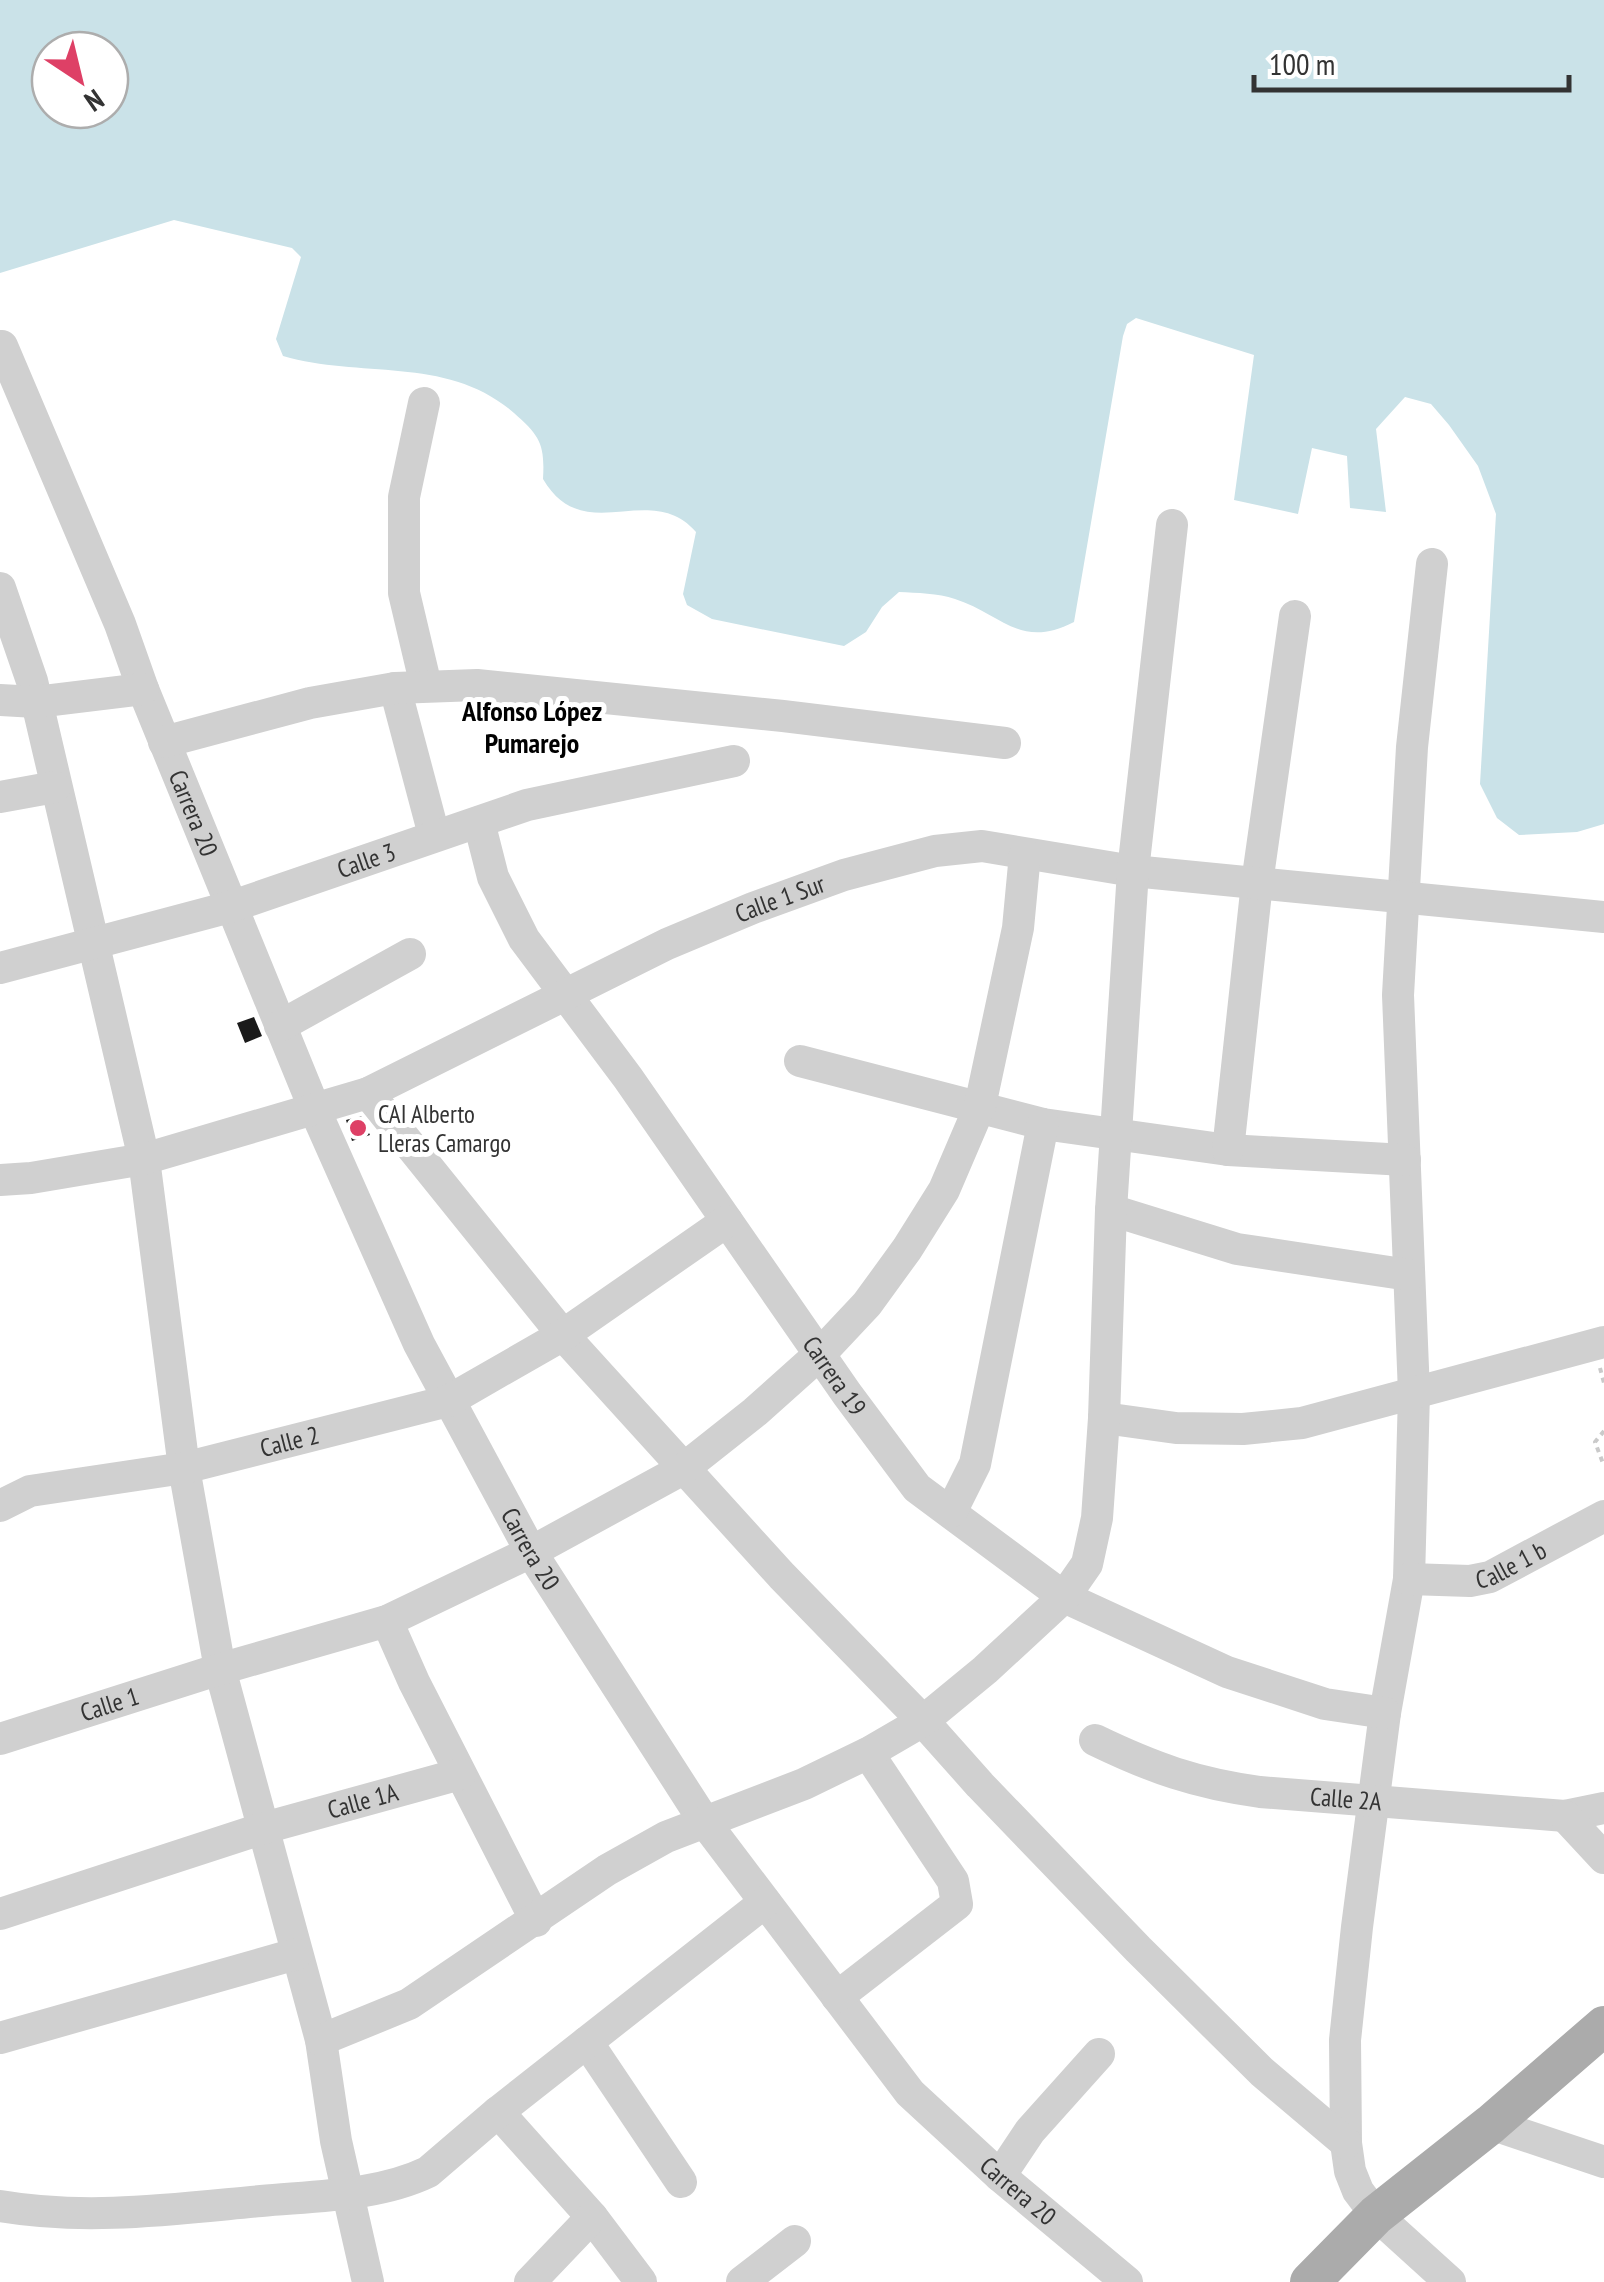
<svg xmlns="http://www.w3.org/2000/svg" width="1604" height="2282" viewBox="0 0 1604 2282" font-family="'PT Sans Narrow',sans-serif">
<rect width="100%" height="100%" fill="#fff"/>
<path fill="#cae2e8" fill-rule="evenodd" d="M0 0H1604V824L1577 832 1519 835 1497 818 1480 784 1496 514 1478 466 1449 425 1431 404 1405 397 1376 429 1386 512 1350 508 1347 456 1312 448 1298 514 1234 500 1254 355 1136 318 1127 324 1123 336 1074 622C1020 650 1002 614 955 599 938 593 917 593 899 592L882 607 866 632 844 646 712 619 687 605 683 594 696 532C650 479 584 549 543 479 545 444 540 436 514 413 448 355 361 379 283 356L276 339 301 257 292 248 174 220 0 273ZM50 50H110V110H50Z"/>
<g fill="#1a1a1a">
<polygon points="254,1017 262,1036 245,1043 237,1023"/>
<polygon points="361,1116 370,1135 352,1141 346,1120"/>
</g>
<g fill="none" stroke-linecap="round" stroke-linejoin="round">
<g stroke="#cacaca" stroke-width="4" stroke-dasharray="5 5" stroke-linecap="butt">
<polyline points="1600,1368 1604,1383"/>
<polyline points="1604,1431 1595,1442 1604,1466"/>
</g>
<g stroke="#d0d0d0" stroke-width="32">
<path id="s1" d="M2 346 120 624 143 689 315 1110 419 1344 531 1552 704 1821 910 2093 1000 2176 1127 2282"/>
<polyline points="424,403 404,497 404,593 426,686"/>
<polyline points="1432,564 1412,747 1398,995 1414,1393 1409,1579 1385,1713 1357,1927 1345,2040 1346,2143 1350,2171 1358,2191 1376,2215 1450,2282"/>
<polyline points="0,588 32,681 144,1159 184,1468 220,1669 321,2040 336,2141 368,2282"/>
<polyline points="395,688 434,835"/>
<polyline points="0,700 36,702 143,689"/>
<polyline points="164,742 310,703 395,688 477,685 783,716 1005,743"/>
<polyline points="0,797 55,787"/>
<path id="s2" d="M479 822 493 877 524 939 628 1078 847 1394 917 1488 1064 1597 1227 1672 1325 1704 1385 1713"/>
<path id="s3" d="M0 968 230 907 527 805 734 761"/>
<polyline points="280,1026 410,954"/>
<polyline points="800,1061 1043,1124 1228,1150 1405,1160"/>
<polyline points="368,1093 563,1335 782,1576 923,1721 980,1785 1138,1949 1262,2072 1346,2143"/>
<polyline points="1228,1150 1257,883 1295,616"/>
<path id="s4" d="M0 1180 31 1178 144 1159 368 1093 667 944 753 908 844 875 935 851 982 846 1133 871 1604 917"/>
<polyline points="1111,1210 1237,1249 1409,1275"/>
<polyline points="1104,1418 1176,1428 1243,1429 1302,1423 1604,1342"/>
<path id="s5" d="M0 1506 30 1491 184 1468 448 1401 563 1335 727 1221"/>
<polyline points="951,1512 975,1464 1043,1124"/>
<path id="s6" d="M1409 1579 1470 1581 1490 1577 1604 1516"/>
<polyline points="387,1621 414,1682 536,1921"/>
<path id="s7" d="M0 1739 220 1669 387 1621 531 1552 683 1469 755 1412 821 1353 867 1304 907 1249 944 1190 980 1106 1018 928 1025 854"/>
<path id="s8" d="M1095 1740C1153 1768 1195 1783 1260 1792L1565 1816 1604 1808"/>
<polyline points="1565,1816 1604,1858"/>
<path id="s9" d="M0 1914 264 1828 460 1774"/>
<polyline points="837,1997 957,1904 953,1881 868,1753"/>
<polyline points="0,2038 296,1954"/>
<polyline points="321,2040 409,2004 607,1870 666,1837 804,1784 868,1753 923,1721 985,1670 1064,1597 1087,1564 1097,1518 1104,1418 1111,1210 1133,871 1172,525"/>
<polyline points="587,2042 681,2182"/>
<polyline points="498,2112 592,2217 641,2282"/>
<polyline points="1491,2124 1604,2162"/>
<polyline points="1000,2176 1030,2131 1099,2054"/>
<path d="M0 2206C87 2221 174 2209 261 2201 315 2196 378 2196 428 2172L498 2112 765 1902"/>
<polyline points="530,2282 592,2217"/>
<polyline points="742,2282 795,2241"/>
</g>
<polyline stroke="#ababab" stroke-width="40" points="1310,2282 1376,2215 1491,2124 1604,2026"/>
</g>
<circle fill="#de4066" stroke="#fff" stroke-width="4" cx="358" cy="1128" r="10"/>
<g text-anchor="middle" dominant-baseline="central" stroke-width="10" stroke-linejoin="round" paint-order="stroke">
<g font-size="25" fill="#333" stroke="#fff">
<text stroke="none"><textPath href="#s1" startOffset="505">Carrera 20</textPath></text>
<text stroke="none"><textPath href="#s3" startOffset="382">Calle 3</textPath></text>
<text stroke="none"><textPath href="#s4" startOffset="835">Calle 1 Sur</textPath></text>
<text stroke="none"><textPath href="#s2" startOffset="662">Carrera 19</textPath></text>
<text stroke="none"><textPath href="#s5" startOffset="298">Calle 2</textPath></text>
<text stroke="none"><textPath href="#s1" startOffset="1315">Carrera 20</textPath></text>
<text stroke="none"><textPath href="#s6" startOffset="105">Calle 1 b</textPath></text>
<text stroke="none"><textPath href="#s7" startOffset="115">Calle 1</textPath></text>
<text stroke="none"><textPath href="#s8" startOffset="260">Calle 2A</textPath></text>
<text stroke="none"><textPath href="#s9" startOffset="380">Calle 1A</textPath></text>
<text stroke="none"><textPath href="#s1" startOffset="2125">Carrera 20</textPath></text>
</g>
<g font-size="25" fill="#333" stroke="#fff" text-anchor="start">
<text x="378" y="1114">CAI Alberto<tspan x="378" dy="29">Lleras Camargo</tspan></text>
</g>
<g font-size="28" font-weight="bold" fill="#000" stroke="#fff">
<text x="532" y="710">Alfonso López<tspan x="532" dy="32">Pumarejo</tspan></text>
</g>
</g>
<g transform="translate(80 80) rotate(145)"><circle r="48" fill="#ffffff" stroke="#adadad" stroke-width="2.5"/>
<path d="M0-8L18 38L0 25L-18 38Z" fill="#de4066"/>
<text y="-15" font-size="28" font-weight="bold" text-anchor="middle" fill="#333333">N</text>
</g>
<path d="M1254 75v15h315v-15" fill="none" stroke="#333333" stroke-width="5"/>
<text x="1269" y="75" font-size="30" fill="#333333" stroke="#ffffff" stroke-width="8" paint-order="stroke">100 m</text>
</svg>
